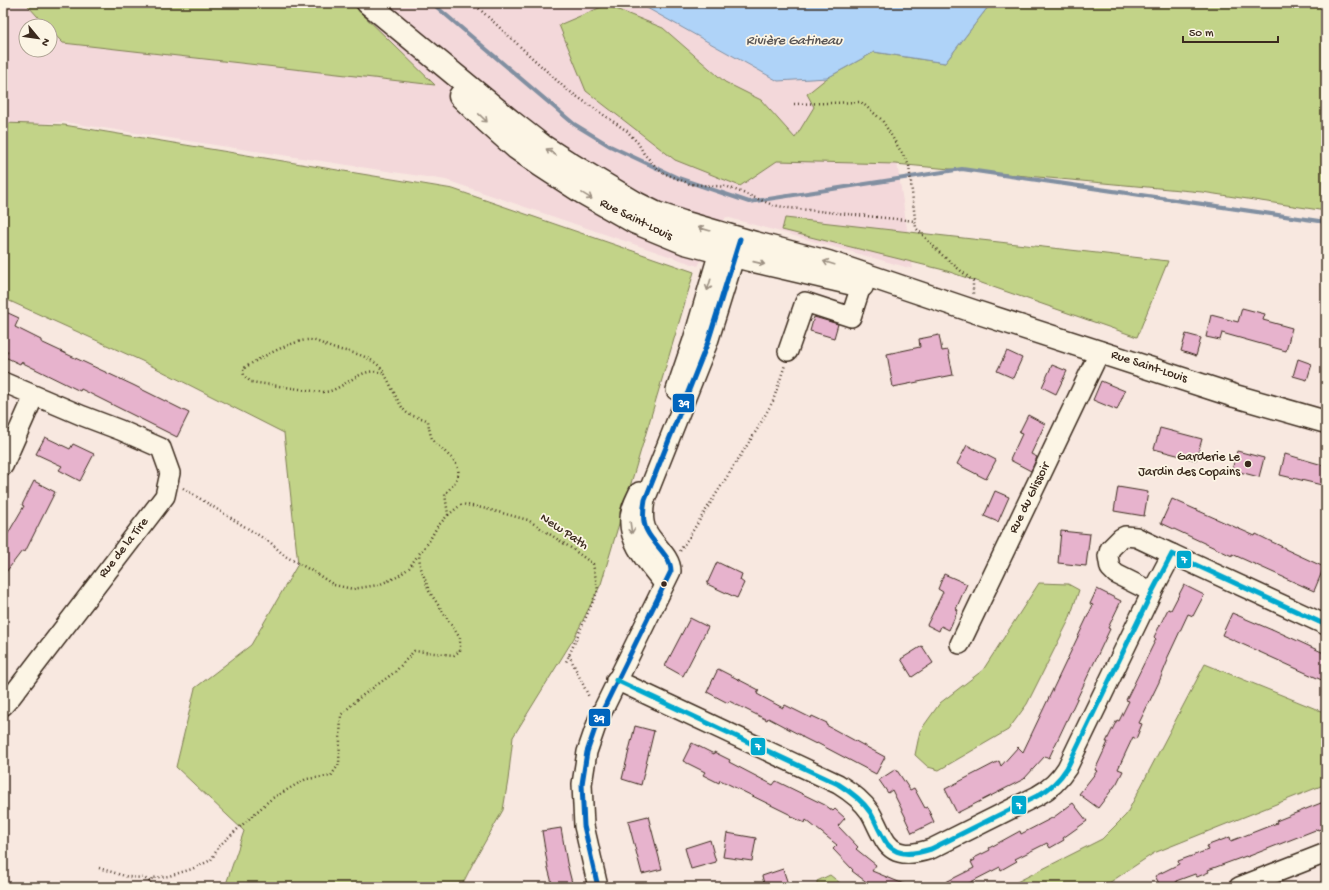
<svg xmlns="http://www.w3.org/2000/svg" width="1329" height="890" viewBox="0 0 1329 890" font-family="'Gochi Hand',sans-serif">
<rect width="100%" height="100%" fill="#f8e8e0"/>
<filter id="ink" filterUnits="userSpaceOnUse"><feTurbulence type="fractalNoise" baseFrequency=".025" numOctaves="2"/><feDisplacementMap in="SourceGraphic" scale="8" xChannelSelector="R" yChannelSelector="G"/><feConvolveMatrix kernelMatrix="1 2 1 2 8 2 1 2 1" color-interpolation-filters="sRGB"/></filter>
<g filter="url(#ink)">
<path fill="#f3d8da" fill-rule="evenodd" d="M3 3H760L897 162 913 269 726 217 698 266 446 180 64 122 3 127ZM26 26H50V50H26Z"/>
<g fill="#c2d388" stroke="#7e7e53">
<polygon points="27,3 351,3 435,85 63,43 50,30 50,26 46,26 29,7"/>
<polygon points="991,3 1326,3 1326,211 1202,192 895,164 777,161 740,186 675,160 586,91 559,25 606,5 663,28 725,82 761,100 795,138 814,107 807,94 827,78 874,52 945,63"/>
<polygon points="3,123 64,125 453,189 694,272 601,584 574,638 513,737 508,780 503,810 473,863 461,887 225,887 244,831 176,767 195,688 251,645 298,564 284,433 142,361 3,298"/>
<polygon points="785,218 1168,261 1137,337 944,270 782,230"/>
<polygon points="1039,583 1068,584 1079,590 1069,620 1027,704 1008,730 939,770 928,767 915,755 920,731 940,703 983,670"/>
<polygon points="1205,664 1326,713 1326,784 1154,853 1103,887 1007,887 1102,839 1126,815"/>
<polygon points="830,875 845,887 817,887 817,881"/>
</g>
<polygon fill="#afd3f8" stroke="#818fa1" points="638,3 991,3 945,63 874,52 827,78 778,81"/>
<g fill="none" stroke-linecap="round" stroke-linejoin="round">
<polyline stroke="#818fa1" stroke-width="4" points="432,3 574,124 610,146 678,178 749,202 962,169 1326,222"/>
</g>
<g fill="#e7b3cd" stroke="#3b2a1e">
<polygon points="1242,308 1265,314 1263,320 1292,328 1286,351 1222,333 1220,340 1206,337 1211,315 1238,322"/>
<polygon points="6,312 19,318 15,327 41,340 41,342 133,385 189,413 177,437 81,389 80,391 21,362 20,364 5,357 8,351 3,349 3,318"/>
<polygon points="814,317 838,324 834,338 810,331"/>
<polygon points="1186,334 1201,338 1196,356 1181,351"/>
<polygon points="939,335 942,351 948,350 953,375 893,387 887,354 920,347 919,339"/>
<polygon points="1007,351 1022,358 1013,378 997,371"/>
<polygon points="1298,359 1312,364 1307,380 1293,376"/>
<polygon points="1052,365 1067,371 1056,394 1042,387"/>
<polygon points="1101,381 1125,391 1117,410 1093,400"/>
<polygon points="1028,415 1045,424 1031,454 1037,457 1031,471 1010,460 1022,434 1019,433"/>
<polygon points="1160,428 1202,439 1196,460 1154,449"/>
<polygon points="45,437 70,449 73,444 94,454 80,481 59,470 62,466 36,454"/>
<polygon points="967,445 996,460 986,479 957,464"/>
<polygon points="1237,451 1264,458 1259,477 1232,470"/>
<polygon points="1285,454 1326,466 1326,486 1280,475"/>
<polygon points="34,481 55,492 25,552 22,551 3,576 3,542 24,506 22,505"/>
<polygon points="1118,487 1148,492 1144,516 1114,511"/>
<polygon points="995,491 1009,497 998,522 984,516"/>
<polygon points="1172,499 1255,536 1256,534 1270,541 1285,548 1285,549 1324,567 1314,591 1232,554 1232,556 1161,523"/>
<polygon points="1061,531 1090,534 1086,566 1058,563"/>
<polygon points="717,562 742,574 740,580 744,583 737,598 707,584"/>
<polygon points="944,574 967,584 956,609 958,610 949,630 941,626 939,631 927,625 943,592 938,589"/>
<polygon points="1184,585 1204,595 1193,616 1188,614 1167,659 1168,660 1159,682 1139,723 1142,724 1136,739 1133,737 1118,769 1123,771 1117,783 1098,808 1079,794 1097,771 1095,770 1108,742 1106,742 1117,720 1119,721 1129,701 1126,700 1156,639 1154,637 1168,609 1171,610"/>
<polygon points="1097,589 1121,601 1108,628 1110,629 1049,758 1045,756 1024,779 957,813 945,789 999,761 1001,766 1018,747 1023,752 1093,605 1090,604"/>
<polygon points="1232,613 1272,630 1272,629 1326,654 1326,682 1222,635"/>
<polygon points="690,618 708,627 683,676 665,666"/>
<polygon points="922,646 933,663 912,677 901,659"/>
<polygon points="718,669 759,690 757,694 783,708 785,705 811,718 812,716 827,723 826,725 885,757 876,774 817,743 816,744 802,737 802,736 768,718 767,720 729,701 728,703 707,692"/>
<polygon points="635,726 654,731 641,785 622,779"/>
<polygon points="692,743 714,754 714,752 730,760 729,762 773,785 776,781 825,805 833,811 835,809 845,818 838,826 858,847 856,849 876,865 872,871 911,887 873,887 852,871 853,870 833,849 837,845 806,820 805,823 790,816 791,815 720,780 719,783 703,775 705,772 683,761"/>
<polygon points="896,769 910,790 914,788 925,808 927,807 934,822 912,833 905,818 906,818 892,790 888,793 879,780"/>
<polygon points="1326,801 1326,828 1318,830 1318,829 1247,857 1246,856 1208,870 1209,872 1197,877 1195,874 1176,881 1179,887 1161,887 1155,876 1179,864 1178,861 1208,850 1206,846 1230,837 1231,841 1277,823 1276,821"/>
<polygon points="1073,803 1087,821 1063,838 1064,840 1050,848 1047,843 1015,859 1017,861 1001,870 1000,867 967,884 968,887 936,887 974,868 971,862 975,860 974,858 990,850 989,848 1020,831 1021,834 1054,817"/>
<polygon points="648,816 662,869 642,874 628,821"/>
<polygon points="561,828 567,863 573,887 553,887 548,868 542,831"/>
<polygon points="727,833 756,838 752,861 723,857"/>
<polygon points="710,840 716,862 691,869 685,848"/>
<polygon points="783,869 789,887 765,887 762,876"/>
</g>
<g fill="none" stroke-linecap="round" stroke-linejoin="round">
<g stroke="#3b2a1e" stroke-width="22">
<g id="minor">
<polyline points="788,351 805,302 851,317 861,286"/>
<polyline points="3,382 83,416 120,430 161,448 170,473 165,496 11,697 3,706"/>
<polyline points="676,390 693,340 723,238"/>
<polyline points="3,466 34,396"/>
<path d="M639 492C635 501 630 509 630 519 628 544 650 565 664 584"/>
<polyline points="1152,592 1116,574 1110,568 1108,556 1110,549 1121,538 1125,536 1136,537 1172,554"/>
<polyline points="960,644 1100,351"/>
<path d="M616 680 838 784C851 792 862 800 870 812 875 820 878 829 883 837 893 858 912 855 931 849L1037 796C1050 789 1059 781 1067 768L1152 592 1172 554 1326 625"/>
<path d="M598 887 584 826 582 784 587 752 598 720 671 571C671 556 653 544 647 531 642 522 643 511 645 500L708 342 739 242"/>
<polyline points="1239,887 1326,853"/>
</g>
</g>
<g stroke="#3b2a1e" stroke-width="25">
<g id="major">
<polyline points="368,3 511,121 543,146 574,166 636,203 656,213 683,222 755,243 828,262 973,311 1235,396 1326,422"/>
<polyline points="460,96 487,122 516,148 540,165 583,193 634,222 685,243 750,260 862,286"/>
</g>
</g>
<g stroke="#3b2a1e" stroke-width="2.5" stroke-dasharray="1 3" stroke-linecap="butt">
<polyline points="473,3 566,89 627,131 638,143 644,154 661,172 690,184 728,187 773,205 789,208 915,221"/>
<polyline points="794,104 861,102 882,120 909,165 916,228 941,254 973,281 973,294"/>
<polyline points="183,488 271,543 285,556 314,572 334,585 353,589 378,585 397,577 409,568 418,555"/>
<polyline points="448,515 462,504 487,509 528,520 571,548 593,564 598,590 566,662"/>
<polyline points="680,551 758,428 773,401 785,365"/>
<polyline points="569,655 589,697"/>
<polyline points="99,868 128,877 144,878 149,881 149,885"/>
<path d="M149 887 152 878 169 876 192 869 211 860 220 845 271 799 306 779 331 776 339 764 341 715 359 698 395 672 414 651 454 655 460 651V638L429 591 420 565 419 554 428 543 437 527 448 515 445 494C460 478 465 469 446 453 443 449 437 446 434 442 430 436 429 428 428 421 421 416 410 418 404 410 395 399 387 373 378 365 366 355 351 352 336 349 327 347 320 341 310 340 295 339 255 360 243 369L244 376 251 382 320 392C324 392 327 392 330 391 347 386 365 364 384 374"/>
</g>
<use href="#minor" stroke="#fcf5e5" stroke-width="19"/>
<use href="#major" stroke="#fcf5e5" stroke-width="22"/>
<g stroke="#fcf5e5" stroke-width="8">
<path id="bus-1" d="M598 887 584 826 582 784 587 752 598 720 671 571C671 556 653 544 647 531 642 522 643 511 645 500L708 342 740 239"/>
</g>
<g stroke="#fcf5e5" stroke-width="8">
<path id="bus-2" d="M616 680 838 784C851 792 862 800 870 812 875 820 878 829 883 837 893 858 912 855 931 849L1037 796C1050 789 1059 781 1067 768L1152 592 1172 554 1326 625"/>
</g>
<use href="#bus-1" stroke="#0065bd" stroke-width="5"/>
<use href="#bus-2" stroke="#00a9ce" stroke-width="5"/>
</g>
<defs><path id="oneway-shaft" d="M-6 0H5M1.5-3L5.5 0L1.5 3" fill="none" stroke-width="1.6" stroke-linecap="round" stroke-linejoin="round"/></defs>
<g stroke="#9c9082">
<use href="#oneway-shaft" transform="translate(483 118) rotate(44)"/>
<use href="#oneway-shaft" transform="translate(551 152) rotate(-147)"/>
<use href="#oneway-shaft" transform="translate(587 196) rotate(31)"/>
<use href="#oneway-shaft" transform="translate(704 229) rotate(-164)"/>
<use href="#oneway-shaft" transform="translate(759 263) rotate(13)"/>
<use href="#oneway-shaft" transform="translate(829 263) rotate(-163)"/>
<use href="#oneway-shaft" transform="translate(709 285) rotate(107)"/>
<use href="#oneway-shaft" transform="translate(631 528) rotate(82)"/>
</g>
</g>
<g fill="#3b2a1e" stroke="#fcf5e5" stroke-width="1.5">
<circle cx="1248" cy="464" r="4"/>
<circle cx="664" cy="584" r="3.5"/>
</g>
<g text-anchor="middle" dominant-baseline="central" stroke-width="3.5" stroke-linejoin="round" paint-order="stroke">
<g font-size="13" fill="#3b2a1e" stroke="#fcf5e5">
<text transform="translate(636 220) rotate(26)">Rue Saint-Louis</text>
<text transform="translate(1149 367) rotate(18)">Rue Saint-Louis</text>
<text transform="translate(1030 498) rotate(-64)">Rue du Glissoir</text>
<text transform="translate(564 532) rotate(34)">New Path</text>
<text transform="translate(124 548) rotate(-52)">Rue de la Tire</text>
</g>
<g font-size="13" fill="#3b2a1e" stroke="#fcf5e5" text-anchor="end">
<text x="1240" y="457">Garderie Le<tspan x="1240" dy="15">Jardin des Copains</tspan></text>
</g>
<g font-size="14" font-style="italic" fill="#585454" stroke="#fcf5e5">
<text x="794" y="41">Rivière Gatineau</text>
</g>
</g>
<g stroke="#fcf5e5" stroke-width="1.5">
<rect x="672" y="393" width="23" height="20" rx="4" fill="#0065bd"/>
<rect x="1176" y="550" width="16" height="19" rx="4" fill="#00a9ce"/>
<rect x="588" y="708" width="23" height="19" rx="4" fill="#0065bd"/>
<rect x="750" y="737" width="16" height="19" rx="4" fill="#00a9ce"/>
<rect x="1011" y="795" width="16" height="20" rx="4" fill="#00a9ce"/>
</g>
<g font-size="11" text-anchor="middle" font-weight="bold" fill="#fff">
<text x="684" y="407">39</text>
<text x="1184" y="563">7</text>
<text x="599" y="722">39</text>
<text x="758" y="750">7</text>
<text x="1019" y="809">7</text>
</g>
<rect width="1329" height="890" fill="none" stroke="#fcf5e5" stroke-width="16"/>
<rect x="8" y="8" width="1313" height="874" fill="none" stroke="#3b2a1e" stroke-width="1.5" filter="url(#ink)"/>
<g transform="translate(38 38) rotate(119)"><circle r="19" fill="#fcf5e5" stroke="#afa495"/>
<path d="M0-3L7 15L0 10L-7 15Z" fill="#3b2a1e"/>
<text y="-6" font-size="11" font-weight="bold" text-anchor="middle" fill="#3b2a1e">N</text>
</g>
<path d="M1183 36v6h95v-6" fill="none" stroke="#3b2a1e" stroke-width="2"/>
<text x="1189" y="36" font-size="12" fill="#3b2a1e" stroke="#fcf5e5" stroke-width="3" paint-order="stroke">50 m</text>
</svg>
